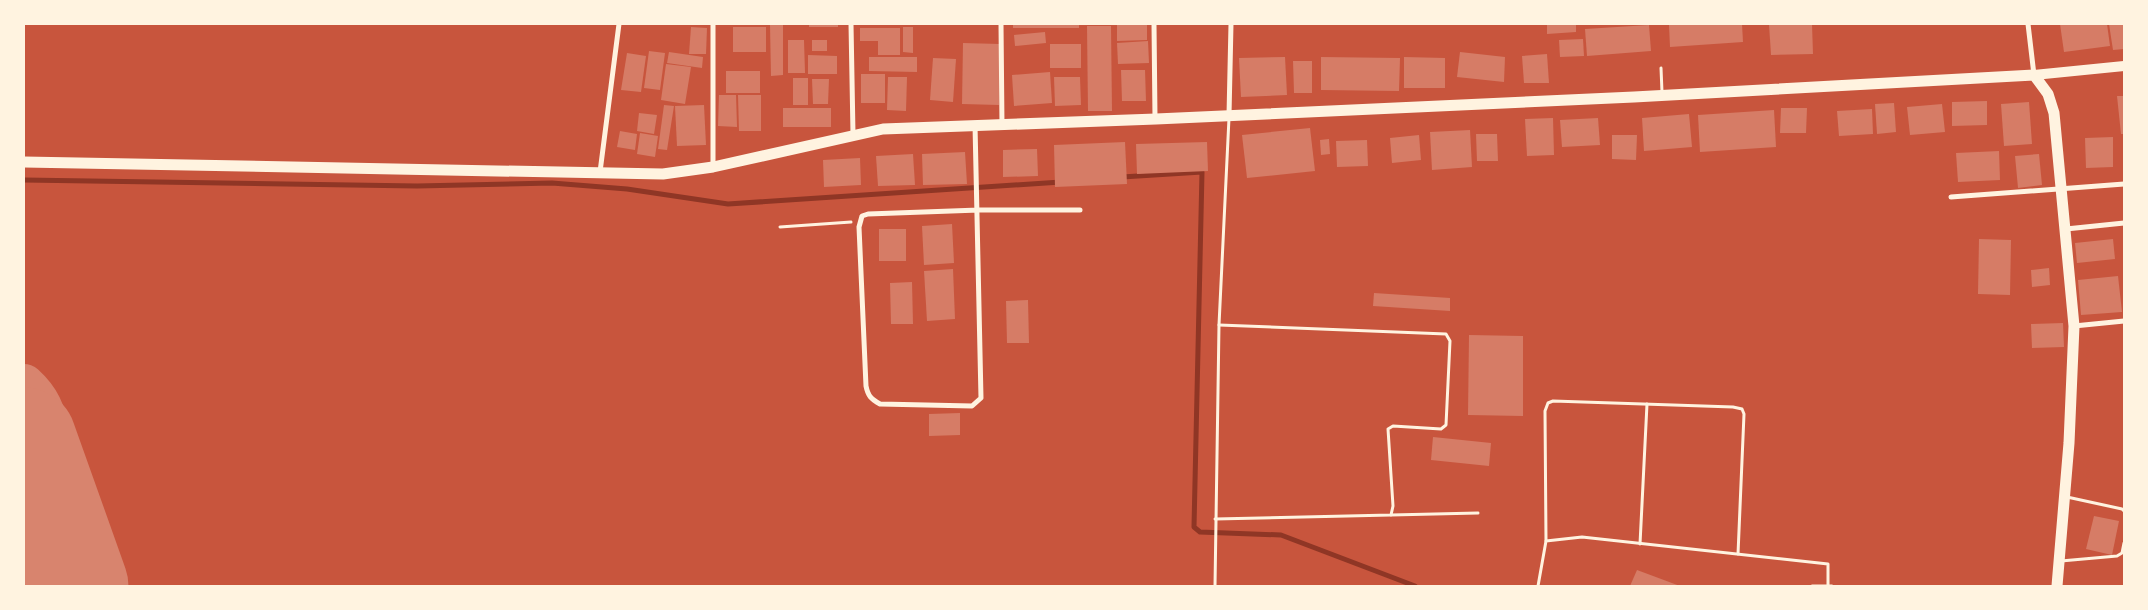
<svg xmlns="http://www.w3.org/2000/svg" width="2148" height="610" viewBox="0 0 2148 610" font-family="'Golos Text',sans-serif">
<rect width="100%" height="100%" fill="#c8553d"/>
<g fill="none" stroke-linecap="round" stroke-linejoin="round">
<g stroke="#8f3625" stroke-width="5">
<polyline points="1122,177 1202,172 1194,527 1200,532 1281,535 1415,586"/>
<polyline points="24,180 417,186 552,183 627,189 728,204 1061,182"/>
</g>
<g stroke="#d8846e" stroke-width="42">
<path d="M24 385C56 414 48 444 38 481"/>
<polyline points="24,487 32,493 50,515"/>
</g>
<polyline stroke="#d8846e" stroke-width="105" points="24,440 76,586"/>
</g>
<g fill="#d67c66">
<rect x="809" y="24" width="29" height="3"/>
<rect x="1013" y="24" width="66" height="4"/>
<polygon points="1117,24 1147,24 1147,40 1117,41"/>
<polygon points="1547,24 1576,24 1576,32 1547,34"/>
<polygon points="1684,24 1742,24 1743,42 1670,47 1669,25"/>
<polygon points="1769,24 1812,24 1813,54 1771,55"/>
<polygon points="2060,24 2107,24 2110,46 2064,52"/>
<polygon points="2109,24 2124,24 2124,49 2113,50"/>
<polygon points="770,25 783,25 783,75 771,76"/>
<polygon points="1649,25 1651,51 1587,56 1585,29"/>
<polygon points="1087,26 1111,26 1112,111 1088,111"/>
<polygon points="691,27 707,28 706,54 689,54"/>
<rect x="733" y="27" width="33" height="25"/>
<polygon points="903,27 913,27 913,53 903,52"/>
<polygon points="860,28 900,28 900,55 878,55 878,41 860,41"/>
<polygon points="1045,32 1046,43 1015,46 1014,35"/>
<polygon points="1583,39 1584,56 1560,57 1559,40"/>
<polygon points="788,40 804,40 805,73 788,73"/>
<rect x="812" y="40" width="15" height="11"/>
<polygon points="1148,41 1149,63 1118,64 1117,43"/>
<polygon points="963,43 1000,44 999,105 962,104"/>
<rect x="1050" y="44" width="31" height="24"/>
<polygon points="649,51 665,53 660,90 644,88"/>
<polygon points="669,52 703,57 702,68 667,63"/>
<polygon points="1460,52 1505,57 1504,82 1457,77"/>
<polygon points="627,53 646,56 641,92 621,90"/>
<polygon points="1547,54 1549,83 1524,83 1522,56"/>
<polygon points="808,55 837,56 837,74 808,74"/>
<polygon points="869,57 917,57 917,72 869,71"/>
<polygon points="1285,57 1287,95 1241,97 1239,58"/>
<polygon points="1321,57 1400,58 1399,91 1321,90"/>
<polygon points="1404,57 1445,58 1445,88 1404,88"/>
<polygon points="933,58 956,59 953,102 930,100"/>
<polygon points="1293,61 1312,61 1312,93 1294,93"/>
<polygon points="666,64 691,67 685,104 661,100"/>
<polygon points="1121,70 1145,70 1146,101 1122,101"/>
<rect x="726" y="71" width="34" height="22"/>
<polygon points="1050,72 1052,103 1014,106 1012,75"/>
<rect x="861" y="74" width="24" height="29"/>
<polygon points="888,77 907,77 906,111 887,110"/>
<polygon points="1054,77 1080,77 1081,105 1055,106"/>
<rect x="793" y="78" width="15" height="27"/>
<polygon points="812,79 829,79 828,104 813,104"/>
<polygon points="719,95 736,95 737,127 718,126"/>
<polygon points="738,95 761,95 761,131 739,131"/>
<polygon points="2117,96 2124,96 2124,134 2121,134"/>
<polygon points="1987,101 1987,125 1952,126 1952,102"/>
<polygon points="2029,102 2032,144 2004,146 2001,104"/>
<polygon points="1894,103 1896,132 1877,134 1875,104"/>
<polygon points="1942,104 1945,132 1910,135 1907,107"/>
<polygon points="664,105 674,106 667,150 658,149"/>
<polygon points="704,105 706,145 677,146 675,106"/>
<rect x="783" y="108" width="48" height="19"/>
<polygon points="1781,108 1807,108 1806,133 1780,133"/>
<polygon points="1872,109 1873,134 1839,136 1837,111"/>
<polygon points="1774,110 1776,147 1700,152 1698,115"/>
<polygon points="639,113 657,115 654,134 637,131"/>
<polygon points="1689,114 1692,147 1644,151 1642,118"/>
<polygon points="1553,118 1554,155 1527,156 1525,119"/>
<polygon points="1598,118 1600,145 1562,147 1560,120"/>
<polygon points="1310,128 1315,171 1247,178 1242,135"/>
<polygon points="1470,130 1472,167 1432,170 1430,132"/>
<polygon points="620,131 637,134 635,150 617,147"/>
<polygon points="640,133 658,136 655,157 637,154"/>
<polygon points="1476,134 1497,134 1498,161 1477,161"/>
<polygon points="1419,135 1421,160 1392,163 1390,138"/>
<polygon points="1612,135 1637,135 1636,160 1612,159"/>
<polygon points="2113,137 2113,167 2086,168 2085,138"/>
<polygon points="1329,139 1330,154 1321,155 1320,140"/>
<polygon points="1367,140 1368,166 1337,167 1336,141"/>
<polygon points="1125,142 1127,184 1055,187 1054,145"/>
<polygon points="1207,142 1208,171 1137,174 1136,144"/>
<polygon points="1037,149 1038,176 1003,177 1003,150"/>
<polygon points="1999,151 2000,180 1958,182 1956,153"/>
<polygon points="965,152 967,184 923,185 922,154"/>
<polygon points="913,154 915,185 878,186 876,156"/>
<polygon points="2039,154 2042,185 2018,188 2015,156"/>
<polygon points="860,158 861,185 824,187 823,160"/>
<polygon points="952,224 954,263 924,265 922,226"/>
<rect x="879" y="229" width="27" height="32"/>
<polygon points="1979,239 2011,240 2010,295 1978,294"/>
<polygon points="2113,239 2115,259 2077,263 2075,243"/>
<polygon points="2049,268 2050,285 2032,287 2031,270"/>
<polygon points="953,269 955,319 927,321 924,271"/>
<polygon points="2118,276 2122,312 2081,315 2078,280"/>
<polygon points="912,282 913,324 891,324 890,283"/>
<polygon points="1374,293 1450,298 1450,311 1373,306"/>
<polygon points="1028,300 1029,343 1007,343 1006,301"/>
<polygon points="2063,323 2064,347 2032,348 2031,324"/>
<polygon points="1469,335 1523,336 1523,416 1468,415"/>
<polygon points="960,413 960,435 929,436 929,414"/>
<polygon points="1433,437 1491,443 1489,466 1431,460"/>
<polygon points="2094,516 2119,521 2112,555 2086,549"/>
<polygon points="1637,570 1680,586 1630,586"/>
</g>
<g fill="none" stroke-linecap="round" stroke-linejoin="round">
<polyline stroke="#fff3e0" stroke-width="3" points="780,227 851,222"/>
<g stroke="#fff3e0" stroke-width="3">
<polyline points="1661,68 1662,92"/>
<polyline points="2067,497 2122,509 2124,511"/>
<polyline points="1391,515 1478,513"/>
<polyline points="1215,519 1391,515 1393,506 1388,429 1393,426 1441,429 1446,425 1450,341 1446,334 1219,325"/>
<polyline points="1546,541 1545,411 1548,403 1553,401 1733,407 1742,409 1744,414 1738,554"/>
<polyline points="1640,544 1647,404"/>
<polyline points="2061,561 2117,556 2122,553 2124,543"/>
<polyline points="1215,586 1219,325 1229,118"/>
<polyline points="1538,586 1546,541 1582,537 1828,564 1828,586"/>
<polyline points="1812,586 1832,586"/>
</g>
<g stroke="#fff3e0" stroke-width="5">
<polyline points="851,24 853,134"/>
<polyline points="1001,24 1002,125"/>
<polyline points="1154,24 1155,118"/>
<polyline points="2028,24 2034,75"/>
<polyline points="1229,115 1231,24"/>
<path d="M975 125 981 398 972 406 880 404C871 399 868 396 866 386L859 227 862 216 868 214 979 210H1080"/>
<polyline points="713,167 713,24"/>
<polyline points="600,172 619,24"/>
<polyline points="1951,197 2124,184"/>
<polyline points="2066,229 2124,223"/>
<polyline points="2074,326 2124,321"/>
</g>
<polyline stroke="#fff3e0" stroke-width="10" points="2034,75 2124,66"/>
<polyline stroke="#fff3e0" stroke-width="11" points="24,162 663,174 713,167 883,129 1156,119 1634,97 2034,75 2048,94 2054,113 2074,326 2069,443 2057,586"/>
</g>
<rect width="2148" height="610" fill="none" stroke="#fff3e0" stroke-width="50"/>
</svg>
